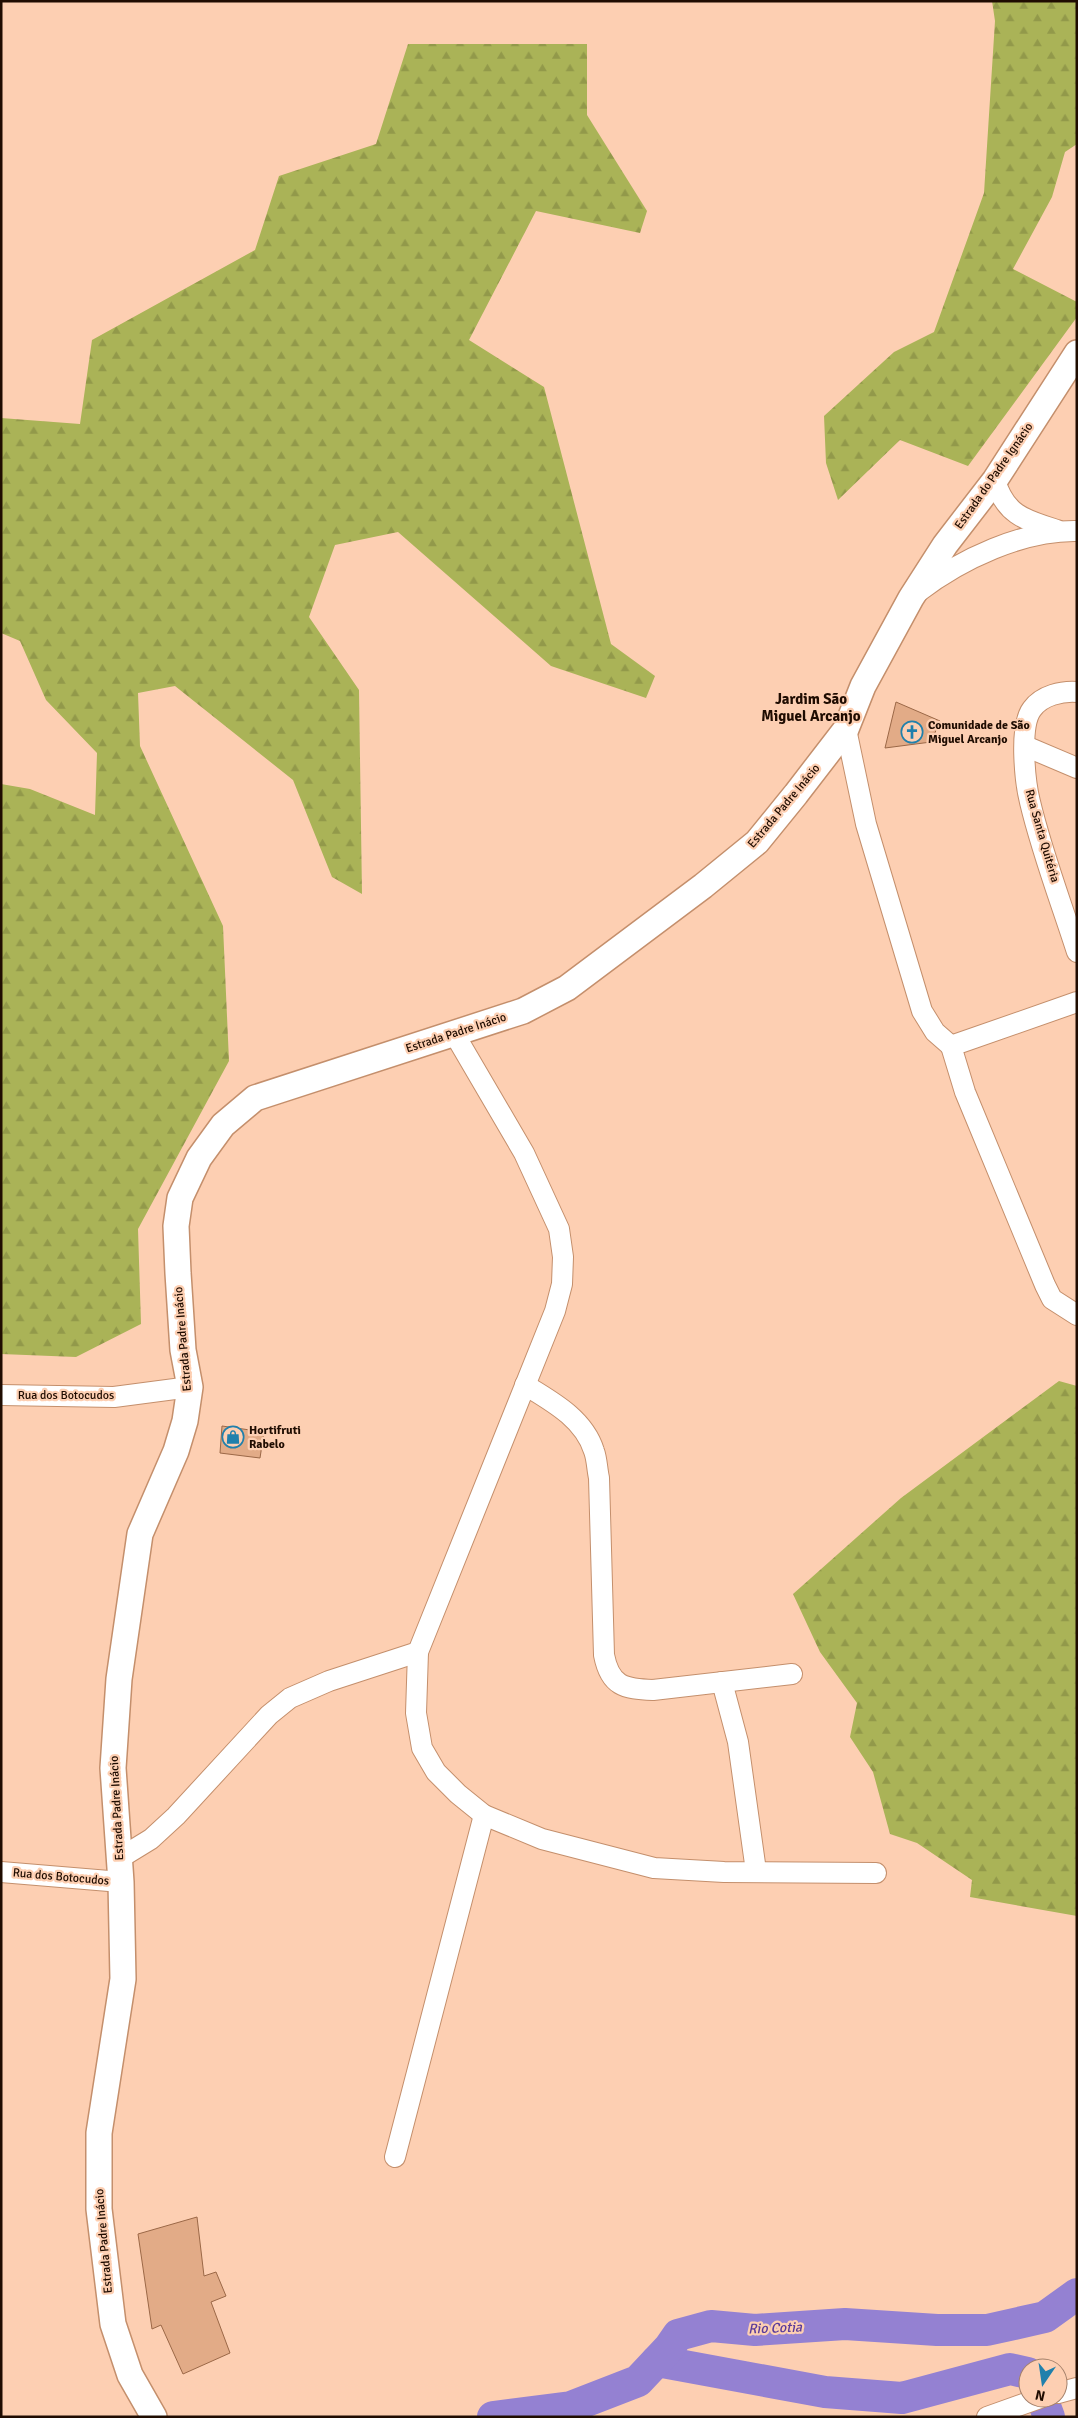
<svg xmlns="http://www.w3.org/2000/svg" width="1078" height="2418" viewBox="0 0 1078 2418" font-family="Signika,sans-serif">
<defs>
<pattern id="forest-firs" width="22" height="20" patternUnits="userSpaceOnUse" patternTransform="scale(1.25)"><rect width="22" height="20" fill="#aab357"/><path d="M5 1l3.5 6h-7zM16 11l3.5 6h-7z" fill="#92994a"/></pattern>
</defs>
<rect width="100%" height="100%" fill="#fdcfb2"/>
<g fill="url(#forest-firs)">
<polygon points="992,1 1077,1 1077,144 1065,152 1052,197 1013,269 1077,302 1077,317 968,466 900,440 838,500 826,463 824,416 894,352 934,332 984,193 995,21"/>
<polygon points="408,44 587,44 587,115 647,211 640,233 536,211 469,340 544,387 611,644 655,676 646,698 551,666 398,532 335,545 309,617 359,690 362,894 332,877 293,780 175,686 138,693 140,746 223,926 229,1061 138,1229 141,1324 76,1357 1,1354 1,784 30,789 95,815 97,753 46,700 20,641 1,633 1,418 80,424 92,340 255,250 279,176 376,144"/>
<polygon points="1059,1381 1077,1386 1077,1916 970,1897 972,1880 917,1843 890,1834 873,1772 850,1737 857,1703 820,1652 793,1594 901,1498"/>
</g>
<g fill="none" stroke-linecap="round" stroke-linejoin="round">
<g stroke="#9481d2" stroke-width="32">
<polyline points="657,2361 825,2392 902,2398 1010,2369 1028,2373"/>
<polyline points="1042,2398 1049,2417"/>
<polyline points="493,2417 571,2407 638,2381 669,2348 678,2335 711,2326 755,2330 845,2324 937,2330 987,2330 1045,2317 1077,2294"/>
</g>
</g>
<g fill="#e2ab87" stroke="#9b6847">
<polygon points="896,702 940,721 931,742 885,748"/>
<polygon points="222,1426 264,1432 260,1458 220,1453"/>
<polygon points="197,2217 204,2276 216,2272 226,2296 211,2302 230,2353 183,2374 161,2325 152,2329 138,2234"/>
</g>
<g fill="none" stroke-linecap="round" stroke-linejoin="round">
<g stroke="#c48f6c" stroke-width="22">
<g id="minor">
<path d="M995 480C1005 515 1025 520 1057 530"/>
<path d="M918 592C961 559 1023 530 1077 531"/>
<path d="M1077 692C1062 691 1042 695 1032 709 1019 726 1025 782 1030 802 1042 853 1061 902 1077 952"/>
<polyline points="846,729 866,824 922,1011 935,1032 951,1046"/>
<polyline points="1025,746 1077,768"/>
<polyline points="1077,1002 951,1046 965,1092 1045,1285 1052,1299 1077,1315"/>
<path d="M525 1385C553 1402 584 1419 594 1451 597 1459 597 1469 599 1478L604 1655C610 1686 624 1689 653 1690L792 1674"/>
<polyline points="1,1395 114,1397 190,1387"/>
<polyline points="418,1652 416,1713 422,1748 436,1772 458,1794 484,1815 542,1839 654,1868 724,1872 876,1873"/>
<polyline points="722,1682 738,1742 756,1871"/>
<polyline points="120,1858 151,1839 176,1816 269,1715 290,1698 329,1681 418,1652 555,1311 562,1284 563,1257 559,1229 524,1153 455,1035"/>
<polyline points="1,1872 121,1882"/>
<polyline points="395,2157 484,1815"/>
<polyline points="1058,2393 1077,2388"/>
<polyline points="987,2417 1040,2398"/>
</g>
</g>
<g stroke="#c48f6c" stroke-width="28">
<polyline id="tertiary" points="154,2417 130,2375 113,2324 99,2209 99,2133 123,1979 121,1882 113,1768 119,1679 140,1534 176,1451 185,1421 190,1387 183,1350 178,1273 176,1226 180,1198 199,1158 223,1125 255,1098 523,1011 567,988 703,886 757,842 796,794 846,729 863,686 911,598 945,545 995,480 1077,353"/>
</g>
<use href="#minor" stroke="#fff" stroke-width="20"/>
<use href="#tertiary" stroke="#fff" stroke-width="25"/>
</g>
<defs>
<g id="church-ring" transform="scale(1.125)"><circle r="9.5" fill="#fdcfb2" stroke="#2080ac" stroke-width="1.5"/><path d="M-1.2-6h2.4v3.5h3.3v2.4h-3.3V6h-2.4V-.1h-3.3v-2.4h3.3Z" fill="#2080ac"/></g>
<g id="shop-ring" transform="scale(1.125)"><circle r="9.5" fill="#fdcfb2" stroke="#2080ac" stroke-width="1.5"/><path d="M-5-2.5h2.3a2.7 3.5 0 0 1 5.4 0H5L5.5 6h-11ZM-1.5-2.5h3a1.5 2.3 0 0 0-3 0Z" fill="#2080ac"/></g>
</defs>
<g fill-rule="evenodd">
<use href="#church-ring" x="912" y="732"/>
<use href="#shop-ring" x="233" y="1437"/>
</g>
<g text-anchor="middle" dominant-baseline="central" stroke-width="4.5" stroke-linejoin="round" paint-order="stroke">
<g font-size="12" fill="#1f0c01" stroke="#fdcfb2">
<text transform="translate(994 476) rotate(-55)">Estrada do Padre Ignácio</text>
<text transform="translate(784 806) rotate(-50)">Estrada Padre Inácio</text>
<text transform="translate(1042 836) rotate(74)">Rua Santa Quitéria</text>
<text transform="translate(456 1033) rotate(-18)">Estrada Padre Inácio</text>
<text transform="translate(183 1339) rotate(-95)">Estrada Padre Inácio</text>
<text x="66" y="1395">Rua dos Botocudos</text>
<text transform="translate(117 1808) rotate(-93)">Estrada Padre Inácio</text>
<text transform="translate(61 1877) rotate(5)">Rua dos Botocudos</text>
<text transform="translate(104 2241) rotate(-95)">Estrada Padre Inácio</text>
</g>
<g font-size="12" font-weight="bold" fill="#1f0c01" stroke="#fdcfb2" text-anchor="start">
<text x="928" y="725">Comunidade de São<tspan x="928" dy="14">Miguel Arcanjo</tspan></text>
<text x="249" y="1430">Hortifruti<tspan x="249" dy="14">Rabelo</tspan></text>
</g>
<g font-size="14" font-style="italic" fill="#593a9a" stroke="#fdcfb2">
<text transform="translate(775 2328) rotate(-2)">Rio Cotia</text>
</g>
<g font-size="15" font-weight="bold" fill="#1f0c01" stroke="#fdcfb2">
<text x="811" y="699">Jardim São<tspan x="811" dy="17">Miguel Arcanjo</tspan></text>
</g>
</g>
<rect width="1078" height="2418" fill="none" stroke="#1f0c01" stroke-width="5"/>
<g transform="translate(1043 2383) rotate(193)"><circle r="24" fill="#fdcfb2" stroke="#a4816b"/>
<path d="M0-4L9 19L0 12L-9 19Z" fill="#2080ac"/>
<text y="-8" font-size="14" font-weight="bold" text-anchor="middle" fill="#1f0c01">N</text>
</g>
</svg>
